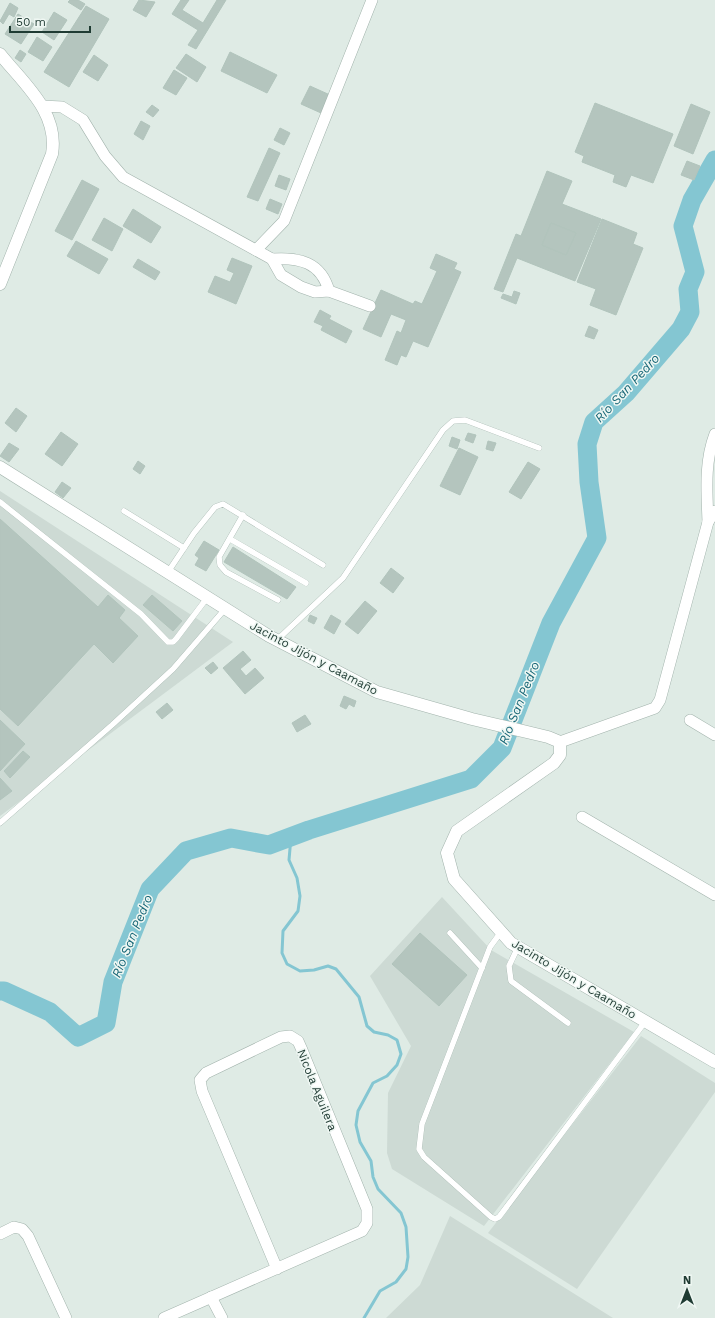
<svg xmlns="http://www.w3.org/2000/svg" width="715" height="1318" viewBox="0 0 715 1318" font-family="'Work Sans',sans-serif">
<rect width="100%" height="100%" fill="#dfebe5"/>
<g fill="#cddad4">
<polygon points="0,491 233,642 0,816"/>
<polygon points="442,897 491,950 634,1032 484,1226 392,1169 387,1153 388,1093 411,1046 370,976"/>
<polygon points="641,1036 715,1083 715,1092 577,1289 488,1233"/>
<polygon points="450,1216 613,1318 386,1318 420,1285"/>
</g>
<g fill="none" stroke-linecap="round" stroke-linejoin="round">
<polyline stroke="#84c6d2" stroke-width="3" points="291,837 289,860 297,878 300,896 298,911 283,931 282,953 287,964 300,971 314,970 328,966 336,969 359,997 367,1026 374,1032 388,1035 397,1040 401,1054 397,1065 387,1076 373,1083 358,1111 356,1125 360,1142 371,1161 373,1177 378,1189 401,1213 406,1227 408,1257 406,1269 396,1282 380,1291 364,1318"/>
<polyline stroke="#84c6d2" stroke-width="19" points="0,991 4,991 50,1012 78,1037 106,1023 113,982 150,889 186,851 231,838 269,845 309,830 471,779 502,748 551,623 597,538 589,482 587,444 594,422 626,393 681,329 690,312 688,289 695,272 683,226 692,200 715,160"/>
</g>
<g fill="#b4c5be" stroke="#b1c4bc" fill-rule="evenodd">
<polygon points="70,0 78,0 85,4 81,10 68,2"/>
<polygon points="139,0 155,2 146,17 133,10"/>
<polygon points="181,0 189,0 182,10 203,23 217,0 226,0 196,49 188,45 198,30 172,14"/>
<polygon points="10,3 18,8 14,17 9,14 3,24 0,21"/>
<polygon points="86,6 109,19 69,87 44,72"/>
<polygon points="54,12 67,20 54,40 42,32"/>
<polygon points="18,14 34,24 21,44 5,34"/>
<polygon points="37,37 52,47 43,61 28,52"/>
<polygon points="20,50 26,54 21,62 15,58"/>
<polygon points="230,52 277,75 267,93 221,71"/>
<polygon points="186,54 206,67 197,82 176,68"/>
<polygon points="94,55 108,65 98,81 83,72"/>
<polygon points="174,70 187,78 176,95 163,88"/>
<polygon points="310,86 330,95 321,113 301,104"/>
<polygon points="595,103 673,134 653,183 631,175 626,187 613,182 615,175 582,162 584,156 575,152"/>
<polygon points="691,104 710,112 693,154 674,146"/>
<polygon points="152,105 159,110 153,117 146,112"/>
<polygon points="141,121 150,126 143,140 134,134"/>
<polygon points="280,128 290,133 284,145 274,140"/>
<polygon points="269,148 280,153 258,201 247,197"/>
<polygon points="687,161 700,166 694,180 681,175"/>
<path d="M547 171 572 181 562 204 601 219 575 281 517 258 503 292 494 289 516 234 521 236ZM551 223 576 233 566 255 542 245Z"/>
<polygon points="279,175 290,179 286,190 275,186"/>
<polygon points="82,180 99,189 72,240 55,231"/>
<polygon points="270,199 282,204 278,214 266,209"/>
<polygon points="133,209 161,227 151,243 123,226"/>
<polygon points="104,218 123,229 112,251 92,240"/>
<polygon points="602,219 637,233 633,244 643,248 616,315 590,305 596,289 577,282"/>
<polygon points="551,223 576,233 566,255 542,245"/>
<polygon points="76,241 108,259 99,274 67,256"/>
<polygon points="436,254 457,263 454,269 461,272 428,347 413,341 406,357 401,355 397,365 385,360 397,331 401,333 406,320 391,314 381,337 363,329 381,290 413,304 415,301 422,304 437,271 430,268"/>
<polygon points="232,258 252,266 236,304 208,292 215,276 230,282 234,273 227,270"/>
<polygon points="138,259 160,272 155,280 133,267"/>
<polygon points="514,291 520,293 516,304 501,298 503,294 512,297"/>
<polygon points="320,310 331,316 329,319 352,331 346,343 321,330 323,326 314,322"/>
<polygon points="589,326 598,330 594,339 585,336"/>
<polygon points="16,408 27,416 16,432 5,423"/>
<polygon points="61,432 78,444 62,466 45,454"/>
<polygon points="468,433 476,435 473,443 465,440"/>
<polygon points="452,437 460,440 457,449 449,446"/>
<polygon points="488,441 496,443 493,451 486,449"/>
<polygon points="9,443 19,449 9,462 0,456"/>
<polygon points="459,448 478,457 460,495 440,486"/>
<polygon points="138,461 145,466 140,474 133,469"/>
<polygon points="528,462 540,469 521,499 509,492"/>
<polygon points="62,482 71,488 63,498 55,492"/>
<polygon points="0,519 98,607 108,595 125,610 119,618 138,636 113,663 94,644 18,726 0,709"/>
<polygon points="204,541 219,550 206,571 195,565 199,558 195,555"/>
<polygon points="233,547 296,587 287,599 224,562"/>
<polygon points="391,568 404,578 393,593 380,583"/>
<polygon points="152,595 182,621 173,631 143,605"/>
<polygon points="365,601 377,611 358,634 345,624"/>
<polygon points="310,615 317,618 314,624 308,621"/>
<polygon points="331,615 341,621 334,634 324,628"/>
<polygon points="243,651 251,660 240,669 246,676 255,668 264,678 245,694 223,668"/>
<polygon points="213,662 218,668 211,674 205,668"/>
<polygon points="344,696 356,701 354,707 349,704 346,709 340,706"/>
<polygon points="167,703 173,710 162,719 156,712"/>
<polygon points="305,715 311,724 297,732 292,723"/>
<polygon points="0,720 25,744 0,771"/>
<polygon points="23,751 30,757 10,778 4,771"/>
<polygon points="0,778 12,791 0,800"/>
<polygon points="420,933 467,975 439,1006 392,964"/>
</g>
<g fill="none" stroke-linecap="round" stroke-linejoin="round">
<g stroke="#a2b3ac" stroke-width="6">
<g id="service">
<polyline points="0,502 141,614 168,642 173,642 176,639 207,598"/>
<polyline points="124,511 184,548"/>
<polyline points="243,515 219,557 220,565 226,572 278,600"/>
<polyline points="230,539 306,583"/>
<polyline points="168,572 194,533 215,507 223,504 323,565"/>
<polyline points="277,640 343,578 443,430 453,421 465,420 539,448"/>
<polyline points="0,823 112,725 173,669 225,609"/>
<polyline points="501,932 490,947 422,1124 419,1149 424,1157 491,1217 495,1219 499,1217 645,1022"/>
<polyline points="450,933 482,968"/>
<polyline points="518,947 509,966 511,981 568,1023"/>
</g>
</g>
<g stroke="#a2b3ac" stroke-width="12">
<g id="minor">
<polyline points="42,106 62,107 83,120 105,156 123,177 272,259 281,275 301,287 315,292 329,291 370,306"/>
<polyline points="256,250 284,221 372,0"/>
<path d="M272 259C299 257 321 262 329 291"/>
<path d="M708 522C707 492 704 463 715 434"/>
<polyline points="690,720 715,735"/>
<polyline points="560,742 655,708 660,700 708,522 715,511"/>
<polyline points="582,817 715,895"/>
<polyline points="0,1234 14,1227 22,1229 28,1236 66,1318"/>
<polyline points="211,1297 222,1318"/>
<polyline points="164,1318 362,1231 367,1223 367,1209 302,1050 298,1041 290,1036 281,1037 206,1073 200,1080 202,1091 277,1269"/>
</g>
</g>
<g stroke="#a2b3ac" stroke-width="13">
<g id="tertiary">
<path d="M0 54C24 84 59 112 52 154L0 284"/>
<polyline points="0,467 269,636 377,692 472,719 548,737 560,742 560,755 554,763 457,831 447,853 454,879 511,943 715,1062"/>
</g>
</g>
<use href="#service" stroke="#fff" stroke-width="5.5"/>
<use href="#minor" stroke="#fff" stroke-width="11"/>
<use href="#tertiary" stroke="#fff" stroke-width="12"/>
</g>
<g text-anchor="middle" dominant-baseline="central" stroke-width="3" stroke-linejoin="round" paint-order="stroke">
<g font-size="12" fill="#1f3b33" stroke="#eff7f3">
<text transform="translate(314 658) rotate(28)">Jacinto Jijón y Caamaño</text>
<text transform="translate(574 979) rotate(31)">Jacinto Jijón y Caamaño</text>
<text transform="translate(317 1090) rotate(68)">Nicola Aguilera</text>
</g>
<g font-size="13" font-style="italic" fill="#196878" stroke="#eff7f3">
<text transform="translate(627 388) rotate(-47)">Río San Pedro</text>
<text transform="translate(519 703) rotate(-68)">Río San Pedro</text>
<text transform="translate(132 936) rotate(-68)">Río San Pedro</text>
</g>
</g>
<g transform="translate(687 1290)" stroke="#eff7f3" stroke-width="3" paint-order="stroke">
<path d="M0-3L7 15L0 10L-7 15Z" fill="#1f3b33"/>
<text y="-6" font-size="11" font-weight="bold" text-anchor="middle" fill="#1f3b33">N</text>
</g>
<path d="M10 26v6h80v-6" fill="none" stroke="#1f3b33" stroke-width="2"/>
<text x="16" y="26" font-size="12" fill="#1f3b33" stroke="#eff7f3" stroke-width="3" paint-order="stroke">50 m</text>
</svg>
